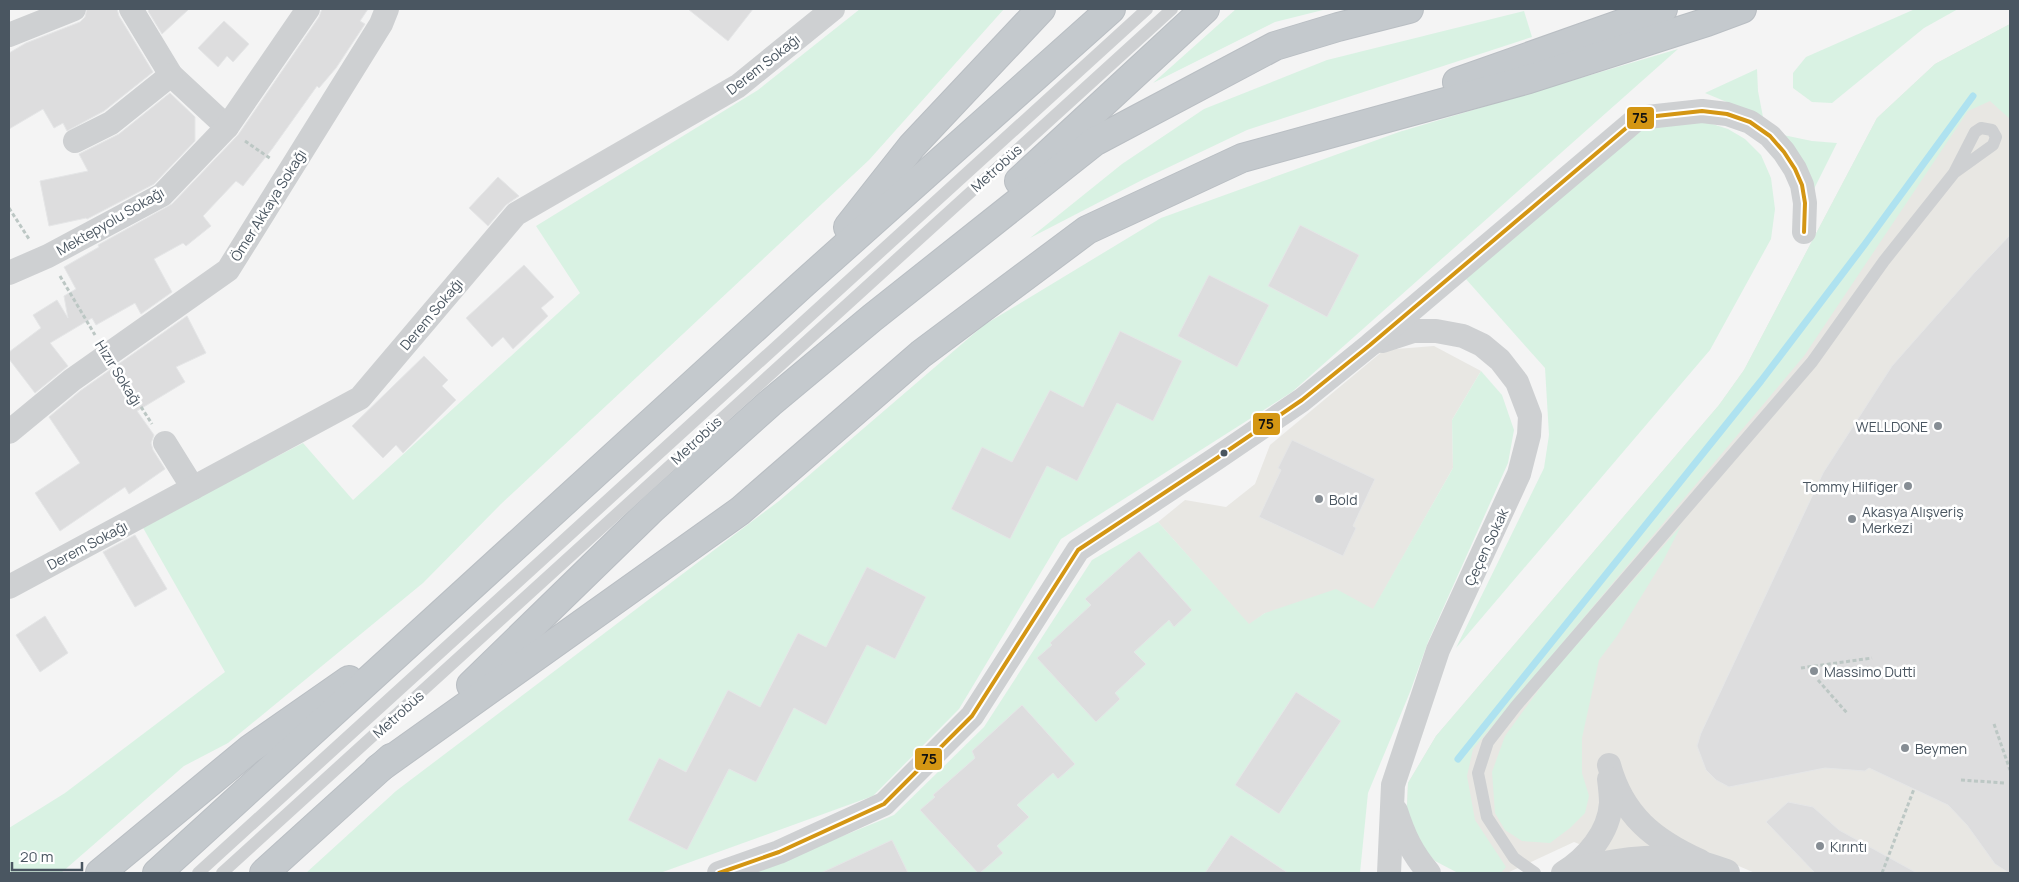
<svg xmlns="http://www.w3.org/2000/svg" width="2019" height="882" viewBox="0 0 2019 882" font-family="Manrope,sans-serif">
<rect width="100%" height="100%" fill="#f4f4f4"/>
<g fill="#e8e7e3">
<polygon points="2010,24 2010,873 1755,873 1699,849 1601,853 1574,842 1507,873 1458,873 1407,807 1408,783 1436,736 1719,405 1744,370 1877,118 1935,64"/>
<polygon points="1434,346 1481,371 1452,420 1453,468 1373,610 1265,613 1249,625 1158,522 1185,500 1226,507 1255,484 1270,445 1384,350"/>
</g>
<g fill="#d9f2e3">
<polygon points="860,9 1004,9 869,160 501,504 423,583 228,743 184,766 61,873 9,873 9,828 65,793 225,672 142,526 303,443 353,500 580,293 536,226 758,90"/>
<polygon points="1236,9 1327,9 1275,22 1153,83"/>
<polygon points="1915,9 1958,9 1924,28 1832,103 1812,102 1793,88 1793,73 1806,57"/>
<polygon points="1524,11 1532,37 1247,130 1144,179 1030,238 1122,164 1204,109 1327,60"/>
<polygon points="2010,24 2010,119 1990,101 1968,111 1804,356 1473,749 1467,776 1475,820 1506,867 1501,873 1458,873 1435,861 1416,839 1407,807 1408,783 1436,736 1719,405 1744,370 1877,118 1935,64"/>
<polygon points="1678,49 1292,392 1061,539 959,709 873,796 660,873 306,873 396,791 779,501 984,325 1161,218 1399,132"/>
<polygon points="1757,69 1758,91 1763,117 1705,93"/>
<polygon points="1706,122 1728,129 1745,139 1761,155 1771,178 1775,209 1771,239 1710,350 1456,648 1544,468 1549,435 1545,368 1465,278 1634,127"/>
<polygon points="1783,135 1812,141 1837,143 1814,189"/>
<polygon points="1481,371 1502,395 1514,430 1508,463 1428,642 1410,692 1368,793 1360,873 752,873 894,815 984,727 1092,560 1158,522 1249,624 1265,613 1336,589 1373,609 1453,468 1452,420"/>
<polygon points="1681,526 1663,561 1617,636 1599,660 1582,738 1582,773 1589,796 1585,813 1570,828 1550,843 1522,841 1505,830 1495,813 1492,772 1505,736 1549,676"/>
</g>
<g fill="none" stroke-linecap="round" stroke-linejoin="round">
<polyline stroke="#aee2f0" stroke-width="7" points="1458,759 1761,381 1865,244 1973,96"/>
</g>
<g fill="#ddddde" stroke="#e5e6e7">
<polygon points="87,9 117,9 119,16 153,72 104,111 67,131 63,123 54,128 43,109 9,129 9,53 26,43 80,22 85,17"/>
<polygon points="150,9 189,9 162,34 148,11"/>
<polygon points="322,9 368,9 360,21 365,24 336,68 319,88 317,86 272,149 243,186 236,181 203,216 211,226 186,246 183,243 154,259 172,292 141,314 135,303 96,325 92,318 50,343 68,366 35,393 9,359 9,352 41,328 33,315 57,300 68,318 64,296 76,289 64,267 99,247 98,245 172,204 238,135 319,17"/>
<polygon points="688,9 753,9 728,41"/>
<polygon points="224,21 249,44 233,62 227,56 218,67 198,48"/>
<polygon points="170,93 195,117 195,141 154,184 87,219 86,218 49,226 40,181 88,171 79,154 119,134"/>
<polygon points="498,177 519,196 506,205 488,226 469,208"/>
<polygon points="1300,225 1359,255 1327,317 1268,286"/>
<polygon points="2010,235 2010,873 2009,873 1995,864 1967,825 1948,805 1869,768 1865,771 1825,768 1729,787 1716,780 1706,770 1697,746 1701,733 1823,473 1892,366 1975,272"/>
<polygon points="524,265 554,297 541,308 548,316 513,349 503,337 492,347 466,318"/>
<polygon points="1209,275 1269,305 1237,367 1178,336"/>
<polygon points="187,316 206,353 176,367 185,382 137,411 154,435 151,443 153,450 165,469 129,494 125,487 60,531 35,493 80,463 49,417 80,391"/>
<polygon points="1120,331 1182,361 1153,421 1117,403 1077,481 1047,466 1010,539 951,509 982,447 1012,462 1050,390 1083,407"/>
<polygon points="424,356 448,380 442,386 456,400 403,453 396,445 383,458 352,426"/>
<polygon points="1292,440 1375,479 1353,526 1356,528 1343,556 1259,517 1281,470 1278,468"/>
<polygon points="135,535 167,589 135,607 103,552"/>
<polygon points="1139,551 1192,610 1174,627 1169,620 1134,652 1146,664 1115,693 1120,699 1096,722 1037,658 1052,645 1050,643 1091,605 1085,599"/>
<polygon points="867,567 926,597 895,659 867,645 826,725 794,708 756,782 729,769 687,850 628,820 659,758 686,772 728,690 760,707 798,633 826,647"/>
<polygon points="45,616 68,653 40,672 16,635"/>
<polygon points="1296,692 1341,721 1279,814 1235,785"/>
<polygon points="1022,705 1075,764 1058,779 1053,773 1017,805 1029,817 997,846 1003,853 980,873 978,873 920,810 935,797 933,795 975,758 972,751"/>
<polygon points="1788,802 1813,807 1839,830 1917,873 1815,873 1766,822"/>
<polygon points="1231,835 1288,873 1205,873"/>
<polygon points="892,840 908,873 821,873"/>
</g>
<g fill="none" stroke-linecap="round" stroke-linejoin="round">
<g stroke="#b9bec3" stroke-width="30">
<g id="trunk">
<polyline points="1457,82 1663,9"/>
<polyline points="1019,181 1205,9"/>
<polyline points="848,227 912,146 1041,9"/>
<polyline points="471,685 653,508 770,403 872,318 1094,142 1275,46 1338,27 1409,9"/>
<polyline points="378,769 740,511 921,354 1087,230 1242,158 1529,79 1707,22 1742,9"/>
<polyline points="100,873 250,749 349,680"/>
<polyline points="157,873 803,284 1111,9"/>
<polyline points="264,873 391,758"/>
</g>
</g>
<g stroke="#bcc7c4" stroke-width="3" stroke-dasharray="4 2.5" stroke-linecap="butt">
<polyline points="245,141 271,159"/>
<polyline points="9,208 29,239"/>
<polyline points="60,276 95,335"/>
<polyline points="120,374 152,424"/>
<polyline points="1801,668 1872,658"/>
<polyline points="1818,680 1847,713"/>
<polyline points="1994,724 2010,770"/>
<polyline points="1961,780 2005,783"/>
<polyline points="1882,873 1914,789"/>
</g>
<g stroke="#ced0d2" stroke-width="12">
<path d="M198 873C516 586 832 298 1147 9"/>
<polyline points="222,873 1172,9"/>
<polyline points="1535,873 1514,858 1487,817 1478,773 1488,742 1516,706 1812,362 1884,261 1954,173 1975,132 1981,128 1992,130 1996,137 1993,145 1954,173"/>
</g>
<g stroke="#ced0d2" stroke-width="24">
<polyline points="131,9 171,75 227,127"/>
<polyline points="9,35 74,9"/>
<polyline points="75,141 111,123 171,75"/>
<polyline points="9,273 48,256 162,195 227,127 308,9"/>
<polyline points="1382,341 1413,331 1436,331 1463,336 1482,345 1500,360 1517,382 1530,416 1529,435 1519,474 1438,650 1393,785 1389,873"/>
<polyline points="9,432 72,380 228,270 381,24 387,9"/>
<polyline points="165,443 193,488"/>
<polyline points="9,587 360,398 516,214 738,86 833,9"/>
<path d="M1609 765C1623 816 1654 840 1700 861"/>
<path d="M1396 811C1404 836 1412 853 1429 873"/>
<polyline points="719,873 779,852 884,804 972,716 1078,550 1217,458 1302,400 1370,345 1638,118 1702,111 1727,114 1750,122 1770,136 1784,152 1795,169 1802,185 1805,203 1804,232"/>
<path d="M1563 873C1587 858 1609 833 1611 803 1611 796 1610 787 1609 779"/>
</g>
<path stroke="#ced0d2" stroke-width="28" d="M1567 873C1605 864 1655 854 1693 863 1704 865 1715 869 1726 873"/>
<use href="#trunk" stroke="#c4c9cd" stroke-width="28"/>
<g stroke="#fff" stroke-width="8">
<polyline id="bus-1" points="719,873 779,852 884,804 972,716 1078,550 1217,458 1302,400 1370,345 1638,118 1702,111 1727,114 1750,122 1770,136 1784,152 1795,169 1802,185 1805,203 1804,232"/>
</g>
<use href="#bus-1" stroke="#d49613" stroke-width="4"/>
</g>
<g fill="#868d94" stroke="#fff" stroke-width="2">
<circle cx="1938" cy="426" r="5"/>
<circle cx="1908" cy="486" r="5"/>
<circle cx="1319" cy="499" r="5"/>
<circle cx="1852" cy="519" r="5"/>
<circle cx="1814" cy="671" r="5"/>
<circle cx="1905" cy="748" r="5"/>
<circle cx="1820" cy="846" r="5"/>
</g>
<circle fill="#4a5661" stroke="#fff" stroke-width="2" cx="1224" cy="453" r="4.5"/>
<g text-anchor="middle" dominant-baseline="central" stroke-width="5" stroke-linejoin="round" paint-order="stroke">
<g font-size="14" fill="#4a5661" stroke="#fff">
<text transform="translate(763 64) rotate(-38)">Derem Sokağı</text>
<text transform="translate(996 168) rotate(-42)">Metrobüs</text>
<text transform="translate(268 205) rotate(-58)">Ömer Akkaya Sokağı</text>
<text transform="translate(110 221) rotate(-30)">Mektepyolu Sokağı</text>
<text transform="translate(431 314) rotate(-50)">Derem Sokağı</text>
<text transform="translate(119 373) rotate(58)">Hızır Sokağı</text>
<text transform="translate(696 440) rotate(-43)">Metrobüs</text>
<text transform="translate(87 545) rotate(-28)">Derem Sokağı</text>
<text transform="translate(1486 547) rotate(-65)">Çeçen Sokak</text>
<text transform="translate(398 714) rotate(-42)">Metrobüs</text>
</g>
<g font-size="14" fill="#4a5661" stroke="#fff" text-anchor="start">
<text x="1928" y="426" text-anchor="end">WELLDONE</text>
<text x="1898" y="486" text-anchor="end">Tommy Hilfiger</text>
<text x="1329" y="499">Bold</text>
<text x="1862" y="511">Akasya Alışveriş<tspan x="1862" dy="16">Merkezi</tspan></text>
<text x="1824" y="671">Massimo Dutti</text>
<text x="1915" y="748">Beymen</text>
<text x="1830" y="846">Kırıntı</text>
</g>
</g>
<g stroke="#fff" stroke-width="2">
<rect x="1626" y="106" width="29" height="24" rx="5" fill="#d49613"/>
<rect x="1252" y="412" width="29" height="24" rx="5" fill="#d49613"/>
<rect x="914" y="747" width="29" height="24" rx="5" fill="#d49613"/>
</g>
<g font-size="14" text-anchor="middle" font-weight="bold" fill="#111">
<text x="1640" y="123">75</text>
<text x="1266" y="429">75</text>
<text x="929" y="764">75</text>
</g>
<rect width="2019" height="882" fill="none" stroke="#4a5661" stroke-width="20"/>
<path d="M12 862v8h70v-8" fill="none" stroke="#4a5661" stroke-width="2.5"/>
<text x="20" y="862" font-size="15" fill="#4a5661" stroke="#ffffff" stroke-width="4" paint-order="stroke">20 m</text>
</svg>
